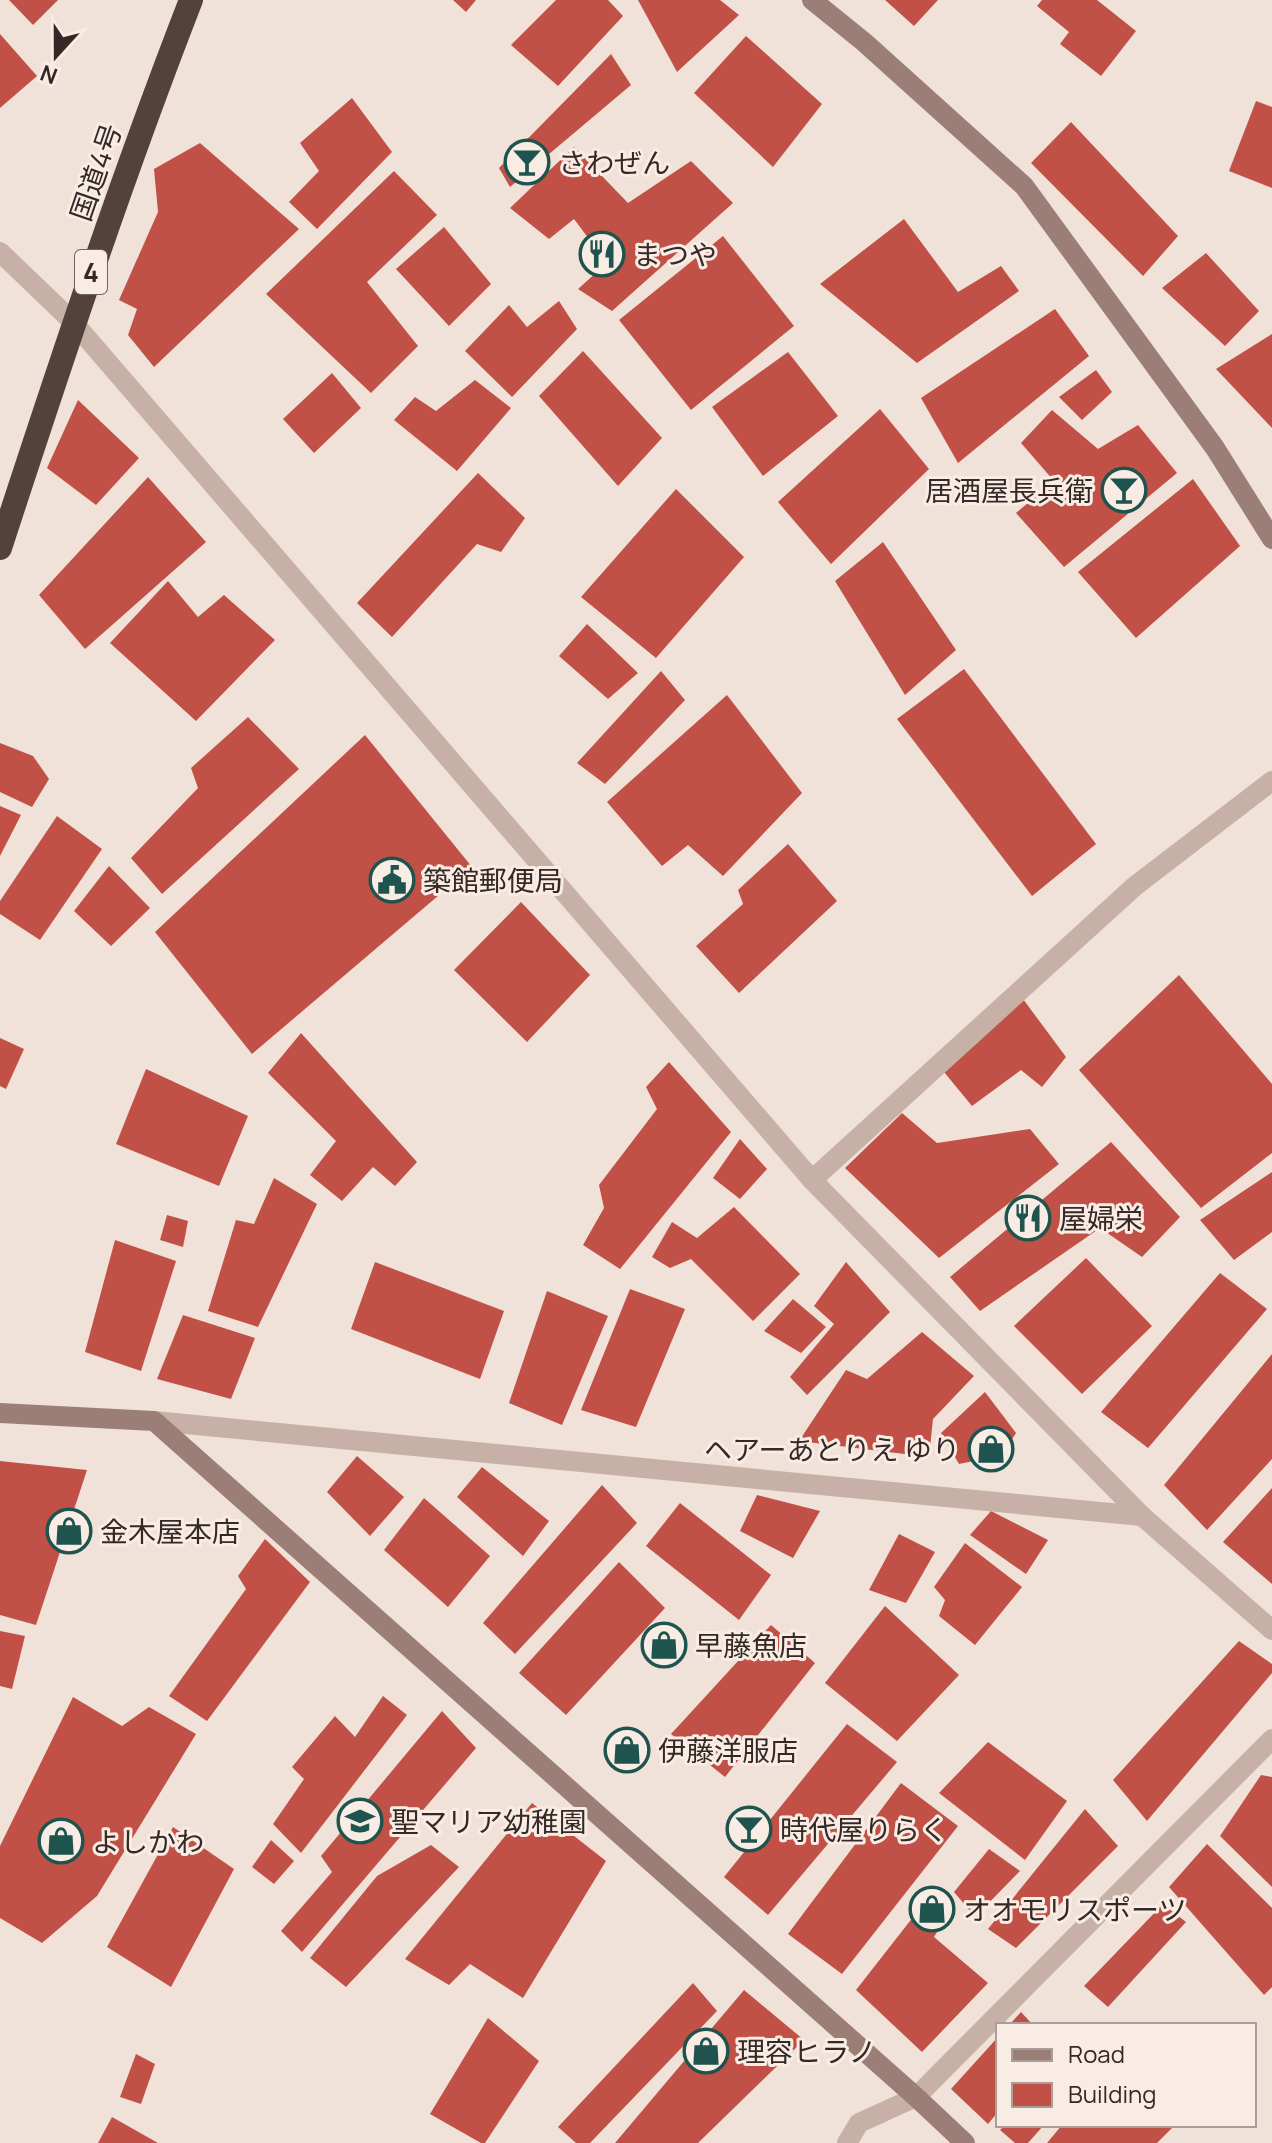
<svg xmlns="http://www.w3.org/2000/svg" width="1272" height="2143" viewBox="0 0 1272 2143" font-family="Manrope,'Noto Sans JP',sans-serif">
<rect width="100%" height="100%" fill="#f0e2d9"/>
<g fill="#c15146">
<polygon points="9,0 58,0 33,25"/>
<polygon points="453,0 476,0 466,12"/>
<polygon points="556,0 608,0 623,16 558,86 511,45"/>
<polygon points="638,0 720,0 739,15 677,72"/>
<polygon points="885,0 938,0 914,26"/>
<polygon points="1042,0 1097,0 1136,31 1101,76 1060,44 1069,32 1037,6"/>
<polygon points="0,34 37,76 0,108"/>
<polygon points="746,36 822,104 773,167 694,93"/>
<polygon points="611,54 631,85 510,187 499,168"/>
<polygon points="352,98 392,152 317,229 289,202 319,171 300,143"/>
<polygon points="1256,101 1272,107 1272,188 1229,171"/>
<polygon points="1071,122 1178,236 1143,276 1031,163"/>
<polygon points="200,143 299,229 154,367 128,335 137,309 119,300 158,212 154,169"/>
<polygon points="574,147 628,203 691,161 733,203 612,311 578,289 607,263 574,219 549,239 510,208"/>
<polygon points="394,171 437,215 367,282 418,346 371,393 266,294"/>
<polygon points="904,219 958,292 1001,266 1019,291 917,363 820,284"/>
<polygon points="444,227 491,284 449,326 396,269"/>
<polygon points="723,236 794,326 691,410 619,320"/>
<polygon points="1206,253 1259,311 1225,346 1162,288"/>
<polygon points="559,301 577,329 512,397 465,351 509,305 527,327"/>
<polygon points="1055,309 1089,356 958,463 921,398"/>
<polygon points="1272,334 1272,428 1216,369"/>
<polygon points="583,351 662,438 618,486 539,396"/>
<polygon points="788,352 838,416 763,476 712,407"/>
<polygon points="1096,370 1112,392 1082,420 1059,397"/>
<polygon points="332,373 361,408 314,453 283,419"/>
<polygon points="475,380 511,408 457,471 394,420 415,397 436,411"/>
<polygon points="78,400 139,458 96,505 47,468"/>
<polygon points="880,409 929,469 831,564 778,502"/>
<polygon points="1052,410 1098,449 1138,425 1177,473 1064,567 1016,513 1054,481 1021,443"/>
<polygon points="478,473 525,518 501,552 477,544 392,637 357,603"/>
<polygon points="148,477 206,542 85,649 39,595"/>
<polygon points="1193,479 1240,546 1136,638 1078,572"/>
<polygon points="676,489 744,557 656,658 581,597"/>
<polygon points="883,542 956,650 905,695 835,581"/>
<polygon points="168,581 198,617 224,595 275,640 196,721 110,643"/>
<polygon points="587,624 638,673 608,699 559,656"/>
<polygon points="964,669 1096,844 1032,896 897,719"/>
<polygon points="661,671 685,700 605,784 577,763"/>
<polygon points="727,695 802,793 723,876 688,845 662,866 607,802"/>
<polygon points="248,717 299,769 162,894 131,858 198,788 191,768"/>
<polygon points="365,735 472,867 252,1054 155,932"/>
<polygon points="0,743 33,756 49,779 32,807 0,792"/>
<polygon points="0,806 21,815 0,856"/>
<polygon points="57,816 102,849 40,940 0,914 0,901"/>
<polygon points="788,844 837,901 739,993 696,946 743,904 738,890"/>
<polygon points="109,866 150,908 111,946 74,911"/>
<polygon points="521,902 590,975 527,1042 454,970"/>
<polygon points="1179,975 1272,1084 1272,1153 1201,1208 1079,1070"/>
<polygon points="1023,999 1066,1057 1042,1087 1021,1070 972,1106 944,1072"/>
<polygon points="301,1033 417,1162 395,1186 373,1167 342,1201 310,1175 336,1141 268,1073"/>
<polygon points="0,1038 24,1049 6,1089 0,1086"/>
<polygon points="669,1062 731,1132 620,1269 583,1245 604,1208 599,1185 657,1109 646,1087"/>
<polygon points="146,1069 248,1116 219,1186 116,1144"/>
<polygon points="902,1113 937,1143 1030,1129 1059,1164 939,1258 845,1168"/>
<polygon points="740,1139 767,1169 740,1199 713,1178"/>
<polygon points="1111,1142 1180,1217 1142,1257 1100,1228 980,1311 950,1277"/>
<polygon points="1272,1172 1272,1232 1234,1260 1200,1220"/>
<polygon points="274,1178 317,1204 258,1327 208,1311 236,1220 254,1224"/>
<polygon points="734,1207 800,1274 753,1321 691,1259 670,1268 652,1257 672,1222 697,1238"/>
<polygon points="167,1215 188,1221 183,1247 160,1240"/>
<polygon points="115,1240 176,1261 141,1371 85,1352"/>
<polygon points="1086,1258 1152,1326 1082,1394 1014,1326"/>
<polygon points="375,1262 504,1311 480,1379 351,1329"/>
<polygon points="846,1262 890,1312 807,1395 790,1377 834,1324 814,1306"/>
<polygon points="1220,1273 1267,1309 1148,1448 1101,1412"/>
<polygon points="630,1289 685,1309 636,1427 581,1410"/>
<polygon points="547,1291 608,1316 562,1425 509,1403"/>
<polygon points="793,1299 826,1327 801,1353 764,1331"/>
<polygon points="183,1315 255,1338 231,1399 157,1379"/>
<polygon points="922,1332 974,1376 933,1419 929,1457 799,1441 846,1370 867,1379"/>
<polygon points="1272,1354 1272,1459 1207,1530 1164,1485"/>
<polygon points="985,1392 1016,1433 1002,1455 959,1464 941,1433"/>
<polygon points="357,1456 404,1497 370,1536 327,1492"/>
<polygon points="0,1461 87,1470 36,1625 0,1615"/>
<polygon points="482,1467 549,1521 523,1556 457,1497"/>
<polygon points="602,1485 637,1523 515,1654 483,1623"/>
<polygon points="1272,1488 1272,1584 1223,1542"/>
<polygon points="757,1495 820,1511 793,1558 740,1531"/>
<polygon points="424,1498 490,1556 448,1607 384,1550"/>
<polygon points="680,1503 771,1575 739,1620 646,1546"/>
<polygon points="991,1511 1048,1540 1026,1574 970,1535"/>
<polygon points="899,1534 935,1552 906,1603 869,1590"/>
<polygon points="265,1539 310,1582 207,1721 169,1696 246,1589 238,1576"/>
<polygon points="965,1543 1022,1587 975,1645 939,1616 945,1600 934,1587"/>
<polygon points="619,1562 665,1608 566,1715 519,1673"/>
<polygon points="885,1606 959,1675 897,1741 825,1683"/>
<polygon points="771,1625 815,1663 725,1777 671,1734"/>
<polygon points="0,1631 25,1636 12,1689 0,1686"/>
<polygon points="1239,1641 1272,1664 1272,1673 1147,1821 1113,1780"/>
<polygon points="383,1696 407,1715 301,1853 273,1824 304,1779 292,1767 335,1716 355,1737"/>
<polygon points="73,1697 122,1726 149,1707 196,1734 97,1896 42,1943 0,1918 0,1846"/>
<polygon points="442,1711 476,1748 302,1952 281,1931 332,1872 321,1856"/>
<polygon points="847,1724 897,1762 768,1915 724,1877"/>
<polygon points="988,1742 1067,1801 1025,1860 939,1793"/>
<polygon points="1261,1775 1272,1777 1272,1887 1220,1836"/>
<polygon points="901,1783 958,1826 842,1974 788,1934"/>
<polygon points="532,1803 606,1861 523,1998 470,1964 449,1985 405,1959"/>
<polygon points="1085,1809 1118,1846 1016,1948 988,1929"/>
<polygon points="173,1827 234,1869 171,1987 107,1947"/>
<polygon points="271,1840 294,1861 274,1884 252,1867"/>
<polygon points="1207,1844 1272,1908 1272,1987 1264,1995 1169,1887"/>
<polygon points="431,1845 459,1867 346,1987 310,1958 377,1876"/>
<polygon points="989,1849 1020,1871 975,1917 954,1892"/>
<polygon points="935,1889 952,1907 934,1937 988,1983 922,2052 856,1990"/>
<polygon points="1163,1904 1186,1922 1108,2007 1084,1986"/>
<polygon points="693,1983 717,2011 590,2143 576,2143 558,2127"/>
<polygon points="744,1990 804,2040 698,2143 615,2143"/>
<polygon points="1021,2012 1033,2025 1009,2025"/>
<polygon points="488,2018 539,2061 485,2143 481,2143 430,2114"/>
<polygon points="998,2037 998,2112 988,2124 951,2089"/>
<polygon points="136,2054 155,2064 141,2104 120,2097"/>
<polygon points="112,2117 158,2143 98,2143"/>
<polygon points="1005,2125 1044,2125 1028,2143 1015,2143 1000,2130"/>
<polygon points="1062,2125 1175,2125 1157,2143 1047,2143"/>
</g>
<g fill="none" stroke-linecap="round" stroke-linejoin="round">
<g stroke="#c7b0a6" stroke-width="20">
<polyline points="0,252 74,323 812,1180 1142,1516 1272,1630"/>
<polyline points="812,1180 1135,886 1272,781"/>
<polyline points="154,1421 1142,1516"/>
<polyline points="847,2143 859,2123 916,2097 1272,1739"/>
</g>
<g stroke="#9b7f77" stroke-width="20">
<polyline points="812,0 864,42 1024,186 1215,448 1272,539"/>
<polyline points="0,1413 154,1421 916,2097 965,2143"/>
</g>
<path stroke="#54413e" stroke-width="24" d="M0 548C60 364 121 180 191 0"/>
</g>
<defs>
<g id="bar-ring" transform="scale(2.3)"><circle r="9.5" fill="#f8ece5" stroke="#1e534e" stroke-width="1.5"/><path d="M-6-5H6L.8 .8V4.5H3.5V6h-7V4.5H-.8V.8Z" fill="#1e534e"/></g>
<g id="restaurant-ring" transform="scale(2.3)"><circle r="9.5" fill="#f8ece5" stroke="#1e534e" stroke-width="1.5"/><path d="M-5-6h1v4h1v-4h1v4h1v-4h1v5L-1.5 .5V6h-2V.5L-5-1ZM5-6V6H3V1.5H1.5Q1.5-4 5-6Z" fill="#1e534e"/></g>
<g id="civic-ring" transform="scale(2.3)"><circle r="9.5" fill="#f8ece5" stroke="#1e534e" stroke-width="1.5"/><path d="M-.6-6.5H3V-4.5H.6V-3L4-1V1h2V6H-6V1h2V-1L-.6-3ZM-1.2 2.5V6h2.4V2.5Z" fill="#1e534e"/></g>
<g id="shop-ring" transform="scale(2.3)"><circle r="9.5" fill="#f8ece5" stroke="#1e534e" stroke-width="1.5"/><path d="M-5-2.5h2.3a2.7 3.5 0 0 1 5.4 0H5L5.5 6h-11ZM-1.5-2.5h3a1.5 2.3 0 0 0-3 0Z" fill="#1e534e"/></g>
<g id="school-ring" transform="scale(2.3)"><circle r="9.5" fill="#f8ece5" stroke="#1e534e" stroke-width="1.5"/><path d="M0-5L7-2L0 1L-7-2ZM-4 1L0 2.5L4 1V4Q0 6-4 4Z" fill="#1e534e"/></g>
</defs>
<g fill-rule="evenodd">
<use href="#bar-ring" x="527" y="162"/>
<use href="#restaurant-ring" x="602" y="254"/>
<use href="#bar-ring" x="1124" y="490"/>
<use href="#civic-ring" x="392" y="880"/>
<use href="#restaurant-ring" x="1028" y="1218"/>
<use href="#shop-ring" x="991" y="1449"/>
<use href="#shop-ring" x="69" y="1531"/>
<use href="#shop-ring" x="664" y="1645"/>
<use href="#shop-ring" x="627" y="1750"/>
<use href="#school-ring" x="360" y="1821"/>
<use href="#bar-ring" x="749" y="1829"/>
<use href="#shop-ring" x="61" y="1841"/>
<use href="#shop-ring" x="932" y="1909"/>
<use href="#shop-ring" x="706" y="2051"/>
</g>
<g text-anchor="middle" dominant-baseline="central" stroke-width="6" stroke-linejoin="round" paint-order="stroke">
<rect fill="#f8ece5" stroke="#6f645f" stroke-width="2" x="75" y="250" width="32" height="44" rx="6"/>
<g font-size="26" font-weight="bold" fill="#342926">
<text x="91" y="272">4</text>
</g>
<g font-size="28" fill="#342926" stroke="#f8ece5" text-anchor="start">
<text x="558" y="162">さわぜん</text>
<text x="633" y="254">まつや</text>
<text x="1093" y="490" text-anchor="end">居酒屋長兵衛</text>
<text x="423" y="880">築館郵便局</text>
<text x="1059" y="1218">屋婦栄</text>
<text x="960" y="1449" text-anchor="end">ヘアーあとりえ ゆり</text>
<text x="100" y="1531">金木屋本店</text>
<text x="695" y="1645">早藤魚店</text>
<text x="658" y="1750">伊藤洋服店</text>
<text x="391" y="1821">聖マリア幼稚園</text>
<text x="780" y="1829">時代屋りらく</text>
<text x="92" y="1841">よしかわ</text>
<text x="963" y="1909">オオモリスポーツ</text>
<text x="737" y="2051">理容ヒラノ</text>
</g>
<g font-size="28" fill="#342926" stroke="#f8ece5">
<text transform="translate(95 172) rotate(-71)">国道4号</text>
</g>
</g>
<rect x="996" y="2023" width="260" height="104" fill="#f8ece5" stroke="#aa9e99" stroke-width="2"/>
<rect x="1012" y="2049" width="40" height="12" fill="#9b7f77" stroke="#aa9e99" stroke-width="2"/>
<text x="1068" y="2063" font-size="24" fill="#342926">Road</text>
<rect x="1012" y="2083" width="40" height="24" fill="#c15146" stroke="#aa9e99" stroke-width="2"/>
<text x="1068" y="2103" font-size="24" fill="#342926">Building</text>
<g transform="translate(56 56) rotate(201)" stroke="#f8ece5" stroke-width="6" paint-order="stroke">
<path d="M0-6L14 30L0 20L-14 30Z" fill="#342926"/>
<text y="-12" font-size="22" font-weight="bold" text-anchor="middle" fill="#342926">N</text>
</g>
</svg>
